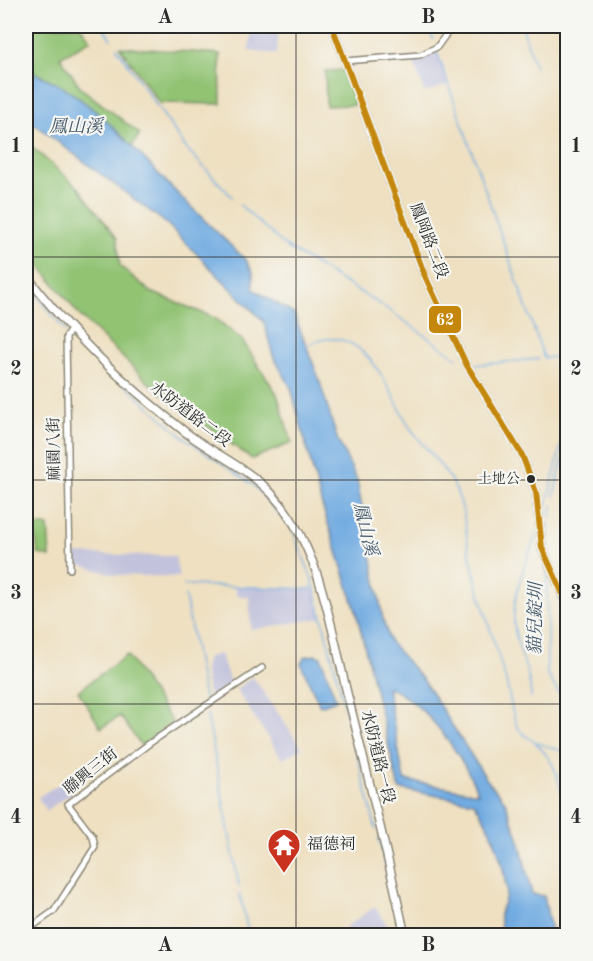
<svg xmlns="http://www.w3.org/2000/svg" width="593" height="961" viewBox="0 0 593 961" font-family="'Old Standard TT','Noto Serif TC',serif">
<rect width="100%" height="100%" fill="#f6f6f2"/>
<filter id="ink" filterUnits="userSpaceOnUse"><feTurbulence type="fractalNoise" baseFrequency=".0167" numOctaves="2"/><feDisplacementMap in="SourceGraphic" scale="12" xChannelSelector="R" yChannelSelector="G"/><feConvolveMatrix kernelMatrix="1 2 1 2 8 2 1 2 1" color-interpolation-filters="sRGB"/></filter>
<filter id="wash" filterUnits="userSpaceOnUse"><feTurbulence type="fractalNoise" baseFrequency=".008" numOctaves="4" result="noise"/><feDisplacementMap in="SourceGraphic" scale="24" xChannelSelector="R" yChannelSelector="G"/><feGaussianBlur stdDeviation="1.35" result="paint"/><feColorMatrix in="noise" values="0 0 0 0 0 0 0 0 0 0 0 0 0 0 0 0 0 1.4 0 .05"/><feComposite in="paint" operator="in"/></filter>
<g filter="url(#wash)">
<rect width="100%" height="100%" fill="#eee0c1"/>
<g fill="#c2c2dc">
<polygon points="252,26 279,26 277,54 249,51"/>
<polygon points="436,52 449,84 425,93 413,60"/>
<polygon points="74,554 175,556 179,577 115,575 73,563"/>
<polygon points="236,587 315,590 322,618 251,630 249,597 236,595"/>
<polygon points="220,654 231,685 209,698 204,669 208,657"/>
<polygon points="253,677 302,748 282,759 236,689"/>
<polygon points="67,779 75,791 46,810 38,797"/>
<polygon points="375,907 394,935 351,935 345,927"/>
</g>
<g fill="#91c373" stroke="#5e774f" stroke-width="1.5">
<path d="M26 26H80L91 40 60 57 81 88 140 134 132 146C100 117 68 83 26 70Z"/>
<polygon points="120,47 220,54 221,104 159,103"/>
<polygon points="344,70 355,105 326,106 325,71"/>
<polygon points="26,142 79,188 117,238 120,266 151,292 215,318 242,340 277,394 292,443 252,459 153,387 81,317 26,249"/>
<polygon points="34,526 48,526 50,557 38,554"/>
<polygon points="127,655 173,723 141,746 120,716 101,728 78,691"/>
</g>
<g fill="#71abe1" stroke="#4e6b86" stroke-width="1.5" fill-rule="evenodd">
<path d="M26 70C88 90 135 151 180 196 202 218 224 239 246 260L253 272V289L294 314 318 376 337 438 357 480 383 619 390 642 424 681 487 780 505 801 519 840 532 894 544 896 552 935H504C492 909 509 906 506 886 502 856 490 826 474 802L399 789 356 611 321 502 291 388 273 356 264 322 167 224 26 118ZM387 687C426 702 462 755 478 793L404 780Z"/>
<polygon points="315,655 321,657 336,700 320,706 301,664 304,657"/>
</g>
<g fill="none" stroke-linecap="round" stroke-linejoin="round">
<g stroke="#71abe1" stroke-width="1.5">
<polyline points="102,26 111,39"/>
<polyline points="428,26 433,39"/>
<polyline points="522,26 535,67"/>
<polyline points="117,48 186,148 232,197"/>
<polyline points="436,49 544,358 568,356"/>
<polyline points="240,205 285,246 386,308 457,358"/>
<polyline points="26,281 66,332"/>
<polyline points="70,336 182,436 253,485 291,527 312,579 376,829"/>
<path d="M304 347C311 344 319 340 326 339 371 334 391 396 409 426 423 447 444 465 455 488 465 508 465 529 469 550 478 595 493 637 506 681 510 695 511 712 517 726 525 742 552 747 568 753"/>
<polyline points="473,365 539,359"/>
<polyline points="554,496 568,437"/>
<polyline points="544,516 568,418"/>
<polyline points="550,517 552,506"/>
<polyline points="547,552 549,524"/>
<polyline points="547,565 547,674 568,708"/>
<polyline points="184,585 310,589 314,587"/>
<polyline points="185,596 205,702"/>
<path d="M531 697C531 671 516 649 514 624 512 594 527 559 537 532"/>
<polyline points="207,714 239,886"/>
<path d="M535 742C562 768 560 790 568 825"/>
<polyline points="379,838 393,897"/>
<polyline points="240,895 249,936"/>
<polyline points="399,925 401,936"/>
</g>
</g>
</g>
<g filter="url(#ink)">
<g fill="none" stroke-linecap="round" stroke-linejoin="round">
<g stroke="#8c8676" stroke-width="8">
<g id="minor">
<polyline points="345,61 420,55 437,47 452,26"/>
<polyline points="70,331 66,337 70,569"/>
<polyline points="26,931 54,911 95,847 93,837 68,804 150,743 262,668"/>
</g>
</g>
<g stroke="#8c8676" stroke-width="10">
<g id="tertiary">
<polyline points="332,26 425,276 466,364 522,455 536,492 542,548 568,606"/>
<path d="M26 275C71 335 125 385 184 431 212 453 248 468 272 494 321 547 331 629 348 697 368 776 388 855 405 936"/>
</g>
</g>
<use href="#minor" stroke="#fff" stroke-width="5"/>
<use href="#tertiary" stroke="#fff" stroke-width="7"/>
<g stroke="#f6f6f2" stroke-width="10">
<polyline id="bus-1" points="332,26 425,276 466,364 522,455 536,492 542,548 568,605"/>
</g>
<use href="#bus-1" stroke="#c4870b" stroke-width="6"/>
</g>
</g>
<path fill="none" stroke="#2b2b2b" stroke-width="1.5" stroke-opacity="0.55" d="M296 26V936M26 257H568M26 480H568M26 704H568"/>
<defs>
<g id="temple-pin" transform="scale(1.725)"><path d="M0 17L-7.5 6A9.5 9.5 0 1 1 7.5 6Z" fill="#c8321e" stroke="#f6f6f2"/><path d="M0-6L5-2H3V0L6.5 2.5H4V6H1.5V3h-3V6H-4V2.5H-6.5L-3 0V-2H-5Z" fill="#fff"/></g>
</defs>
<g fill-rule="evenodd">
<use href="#temple-pin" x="284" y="845"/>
</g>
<circle fill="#2b2b2b" stroke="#f6f6f2" stroke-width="2" cx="531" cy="479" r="5"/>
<g text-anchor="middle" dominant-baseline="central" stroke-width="4.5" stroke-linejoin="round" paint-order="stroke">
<g font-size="14" fill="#2b2b2b" stroke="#f6f6f2" text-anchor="end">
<text x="520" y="479">土地公</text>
</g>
<g font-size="16" fill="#2b2b2b" stroke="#f6f6f2">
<text transform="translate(428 241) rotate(69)">鳳岡路二段</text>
<text transform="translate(190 415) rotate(37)">水防道路二段</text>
<text transform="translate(55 449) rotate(-91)">麻園八街</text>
<text transform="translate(377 757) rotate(76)">水防道路一段</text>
<text transform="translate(91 772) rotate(-39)">聯興三街</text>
</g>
<g font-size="16" fill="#2b2b2b" stroke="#f6f6f2" text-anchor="start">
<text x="307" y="845">福德祠</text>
</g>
<g font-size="18" font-style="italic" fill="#44586b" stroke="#f6f6f2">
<text x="76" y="127">鳳山溪</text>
<text transform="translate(365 529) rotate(77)">鳳山溪</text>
<text transform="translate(536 619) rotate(-89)">貓兒錠圳</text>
</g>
</g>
<rect stroke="#f6f6f2" stroke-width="2" x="428" y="305" width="34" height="29" rx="6" fill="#c4870b"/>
<g font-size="16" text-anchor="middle" font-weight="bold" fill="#fff">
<text x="445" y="325">62</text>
</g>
<rect width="593" height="961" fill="none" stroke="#f6f6f2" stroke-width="66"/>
<rect x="33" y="33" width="527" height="895" fill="none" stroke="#2b2b2b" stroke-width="2"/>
<g font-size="20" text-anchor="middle" font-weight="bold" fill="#2b2b2b">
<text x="165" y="23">A</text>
<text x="428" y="23">B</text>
<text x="16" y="152">1</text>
<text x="576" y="152">1</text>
<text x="16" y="375">2</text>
<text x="576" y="375">2</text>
<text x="16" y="599">3</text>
<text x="576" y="599">3</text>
<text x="16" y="823">4</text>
<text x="576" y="823">4</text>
<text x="165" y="951">A</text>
<text x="428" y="951">B</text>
</g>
</svg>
